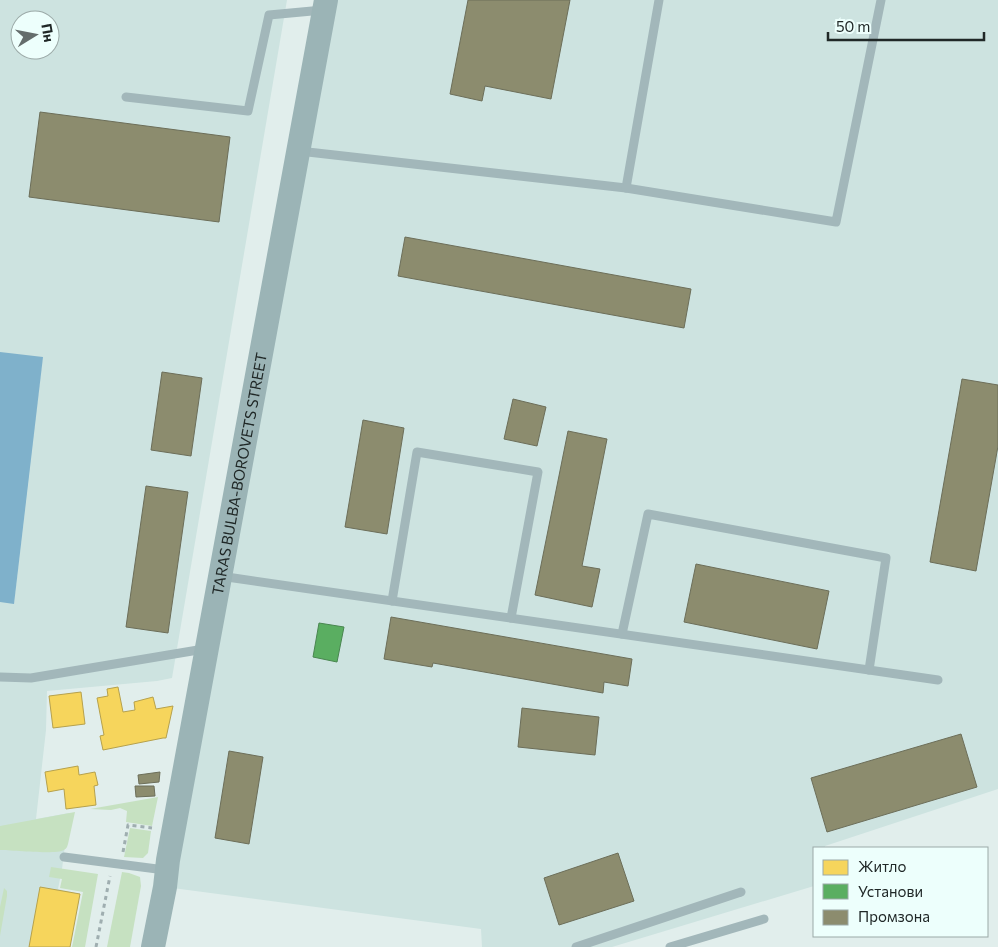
<svg xmlns="http://www.w3.org/2000/svg" width="998" height="947" viewBox="0 0 998 947" font-family="Commissioner,sans-serif">
<rect width="100%" height="100%" fill="#e1eeec"/>
<g fill="#cde3e0" fill-rule="evenodd">
<path d="M0 0H287L172 678 157 681 47 691 46 730 36 819 69 813 62 869 58 889 80 894 70 947H0ZM20 20H50V50H20Z"/>
<polygon points="326,0 998,0 998,789 825,846 825,848 814,848 814,886 612,947 482,947 481,929 165,887"/>
</g>
<g fill="#c6e1c1">
<polygon points="158,797 152,826 126,822 127,811 120,808 111,810 90,809"/>
<path d="M75 812 68 844C67 847 67 848 64 850 56 855 11 850 0 850V826Z"/>
<polygon points="130,828 151,831 148,853 143,858 124,857"/>
<polygon points="51,867 98,874 85,947 72,947 83,892 60,888 62,879 49,877"/>
<polygon points="122,872 129,873 140,877 141,886 130,947 107,947"/>
<polygon points="4,888 7,891 7,896 0,936 0,907"/>
</g>
<polygon fill="#7fb1cb" points="0,352 43,357 14,604 0,602"/>
<g fill="#f6d55c" stroke="#b6a14c">
<polygon points="118,687 123,712 135,710 134,702 153,697 156,709 173,706 166,738 163,738 103,750 100,736 104,735 97,698 108,696 107,689"/>
<polygon points="81,692 85,724 53,728 49,696"/>
<polygon points="78,766 79,775 95,772 98,785 94,786 96,805 66,809 64,789 48,792 45,772"/>
<polygon points="40,887 80,894 70,947 29,947"/>
</g>
<polygon fill="#5aae61" stroke="#498650" points="319,623 344,627 337,662 313,657"/>
<g fill="#8c8c6e" stroke="#6c6e59">
<polygon points="468,0 570,0 551,99 485,86 482,101 450,94"/>
<polygon points="40,112 230,137 219,222 29,197"/>
<polygon points="405,237 691,289 684,328 398,276"/>
<polygon points="162,372 202,378 191,456 151,450"/>
<polygon points="962,379 998,385 998,446 976,571 930,562"/>
<polygon points="513,399 546,407 537,446 504,439"/>
<polygon points="363,420 404,428 387,534 345,527"/>
<polygon points="568,431 607,439 582,566 600,569 592,607 535,595"/>
<polygon points="146,486 188,492 168,633 126,627"/>
<polygon points="696,564 829,591 817,649 684,622"/>
<polygon points="391,617 632,659 628,686 604,682 603,693 433,663 432,667 384,659"/>
<polygon points="522,708 599,717 595,755 518,747"/>
<polygon points="961,734 977,787 827,832 811,778"/>
<polygon points="229,751 263,757 249,844 215,838"/>
<polygon points="160,772 159,782 139,784 138,775"/>
<polygon points="135,786 154,786 155,796 136,797"/>
<polygon points="618,853 634,901 559,925 544,878"/>
</g>
<g fill="none" stroke-linecap="round" stroke-linejoin="round">
<g stroke="#9faeb0" stroke-width="3" stroke-dasharray="4 4" stroke-linecap="butt">
<polyline points="123,852 128,825 152,828"/>
<polyline points="96,947 110,876"/>
</g>
<g stroke="#a2b7ba" stroke-width="9">
<polyline points="126,97 248,111 269,15 323,10"/>
<polyline points="299,151 626,188 659,0"/>
<polyline points="626,188 836,222 881,0"/>
<polyline points="220,576 938,680"/>
<polyline points="392,601 417,452 538,472 511,618"/>
<polyline points="622,634 648,514 886,558 869,670"/>
<polyline points="0,677 31,678 204,649"/>
<polyline points="64,857 165,870"/>
<polyline points="576,947 741,892"/>
<polyline points="670,947 764,919"/>
</g>
<path stroke="#9bb4b6" stroke-width="24" id="s1" d="M153 947 165 887 168 860 326 0"/>
</g>
<g text-anchor="middle" dominant-baseline="central" stroke-width="5" stroke-linejoin="round" paint-order="stroke">
<g font-size="15" fill="#202827" stroke="#edfffc">
<text stroke="none"><textPath href="#s1" startOffset="481">TARAS BULBA-BOROVETS STREET</textPath></text>
</g>
</g>
<rect x="813" y="847" width="175" height="90" fill="#edfffc" stroke="#9ba9a7"/>
<rect x="823" y="860" width="25" height="15" fill="#f6d55c" stroke="#9ba9a7"/>
<text x="858" y="872" font-size="15" fill="#202827">Житло</text>
<rect x="823" y="884" width="25" height="15" fill="#5aae61" stroke="#9ba9a7"/>
<text x="858" y="897" font-size="15" fill="#202827">Установи</text>
<rect x="823" y="910" width="25" height="15" fill="#8c8c6e" stroke="#9ba9a7"/>
<text x="858" y="922" font-size="15" fill="#202827">Промзона</text>
<g transform="translate(35 35) rotate(80)"><circle r="24" fill="#edfffc" stroke="#9ba9a7"/>
<path d="M0-4L9 19L0 12L-9 19Z" fill="#646d6c"/>
<text y="-8" font-size="14" font-weight="bold" text-anchor="middle" fill="#202827">Пн</text>
</g>
<path d="M828 32v8h156v-8" fill="none" stroke="#202827" stroke-width="2.5"/>
<text x="836" y="32" font-size="15" fill="#202827" stroke="#edfffc" stroke-width="4" paint-order="stroke">50 m</text>
</svg>
